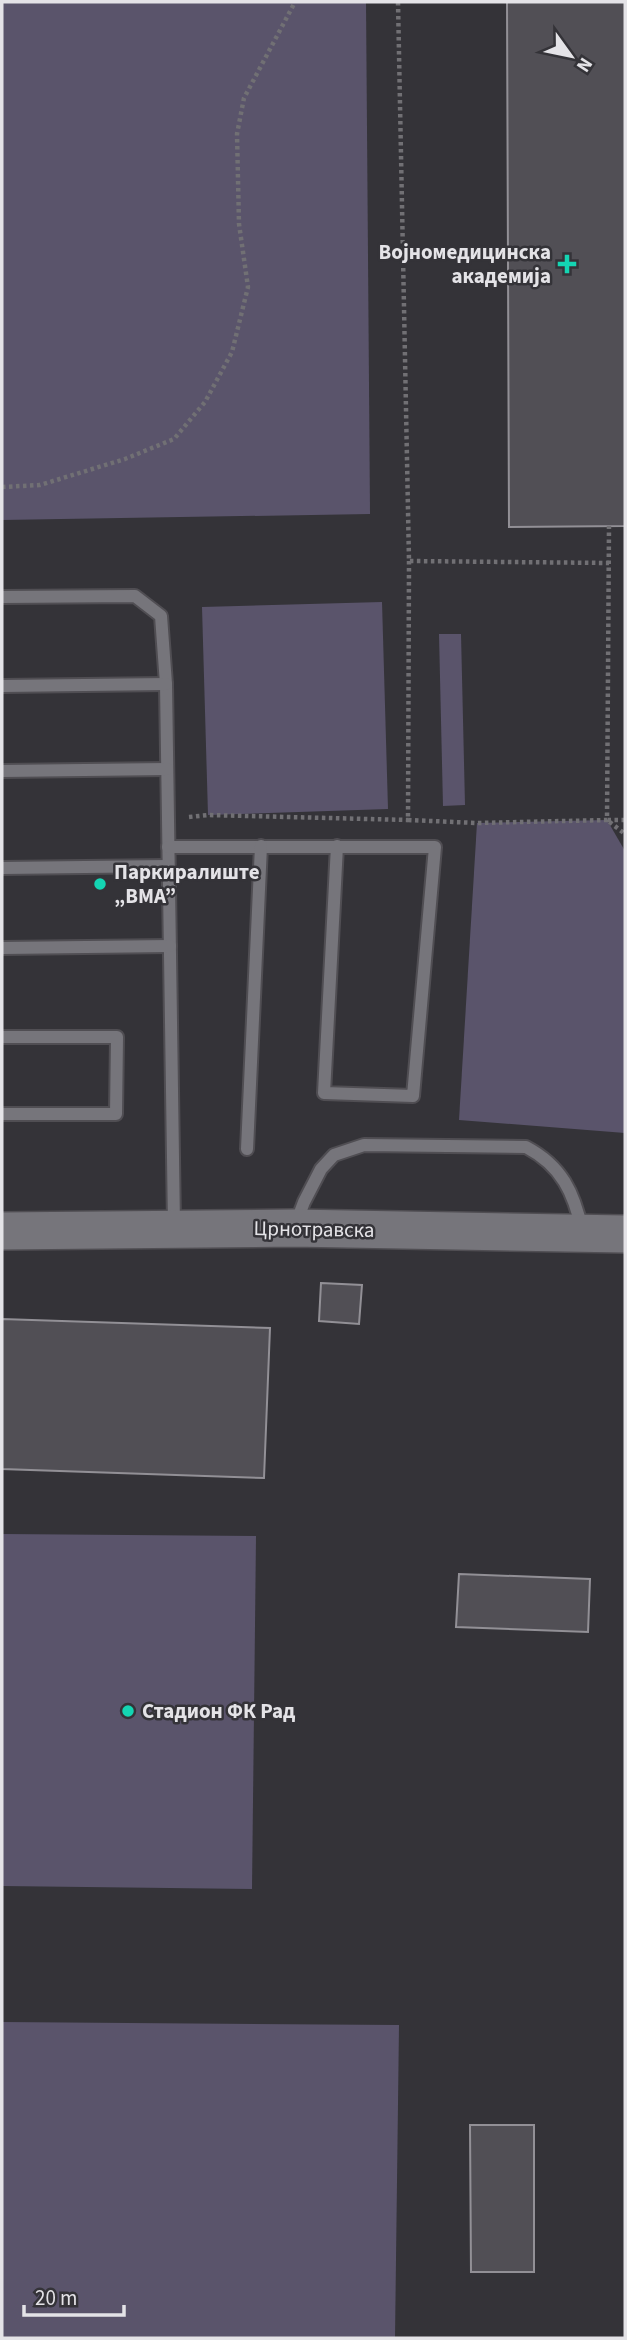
<svg xmlns="http://www.w3.org/2000/svg" width="627" height="2340" viewBox="0 0 627 2340" font-family="'Source Sans 3',sans-serif">
<rect width="100%" height="100%" fill="#343338"/>
<g fill="#5a546b">
<polygon points="2,2 366,2 370,514 2,520"/>
<polygon points="382,602 388,809 208,815 202,607"/>
<polygon points="439,634 461,634 465,805 443,806"/>
<polygon points="607,820 625,851 625,1133 459,1120 477,823"/>
<polygon points="2,1534 256,1536 252,1889 2,1886"/>
<polygon points="2,2022 399,2025 395,2338 2,2338"/>
</g>
<g fill="#514f55" stroke="#929096" stroke-width="2">
<polygon points="507,2 625,2 625,526 509,527"/>
<polygon points="321,1283 362,1285 359,1324 319,1321"/>
<polygon points="2,1319 270,1328 264,1478 2,1469"/>
<polygon points="459,1574 590,1579 588,1632 456,1627"/>
<polygon points="470,2125 534,2125 534,2272 471,2272"/>
</g>
<g fill="none" stroke-linecap="round" stroke-linejoin="round">
<g stroke="#504e53" stroke-width="16">
<g id="lane">
<polyline points="2,597 135,596 161,616 166,684 174,1225"/>
<polyline points="2,686 166,684"/>
<polyline points="2,771 167,769"/>
<polyline points="168,847 435,847 413,1096 324,1093 337,846"/>
<polyline points="2,868 168,866"/>
<polyline points="2,948 170,946"/>
<polyline points="2,1037 117,1037 116,1114 2,1114"/>
<polyline points="247,1149 261,846"/>
<path d="M295 1226 304 1202 321 1169 334 1155 364 1145 526 1147C562 1166 574 1193 582 1230"/>
</g>
</g>
<g stroke="#504e53" stroke-width="40">
<polyline id="secondary" points="2,1231 294,1228 625,1234"/>
</g>
<g stroke="#717074" stroke-width="4.5" stroke-dasharray="3.5 3.5" stroke-linecap="butt">
<polyline points="398,2 409,561 609,563"/>
<polyline points="2,487 40,485 125,459 174,439 205,402 232,352 248,287 239,224 237,134 244,98 295,2"/>
<polyline points="409,561 408,820 477,823 607,820 609,526"/>
<polyline points="189,817 208,815 408,820"/>
<polyline points="625,820 607,820 625,834"/>
</g>
<use href="#lane" stroke="#76757b" stroke-width="12"/>
<use href="#secondary" stroke="#76757b" stroke-width="37"/>
</g>
<g fill="#14d5b3" stroke="#343338" stroke-width="2.5">
<path d="M563.5 253.5h7v7h7v7h-7v7h-7v-7h-7v-7h7z"/>
<circle cx="100" cy="884" r="7"/>
<circle cx="128" cy="1711" r="7"/>
</g>
<g text-anchor="middle" dominant-baseline="central" stroke-width="5" stroke-linejoin="round" paint-order="stroke">
<g font-size="21" font-weight="bold" fill="#e4e3e7" stroke="#343338" text-anchor="start">
<text x="551" y="252" text-anchor="end">Војномедицинска<tspan x="551" dy="24">академија</tspan></text>
<text x="114" y="872">Паркиралиште<tspan x="114" dy="24">„ВМА”</tspan></text>
<text x="142" y="1711">Стадион ФК Рад</text>
</g>
<g font-size="21" fill="#e4e3e7" stroke="#343338">
<text transform="translate(314 1229) rotate(1)">Црнотравска</text>
</g>
</g>
<rect width="627" height="2340" fill="none" stroke="#e4e3e7" stroke-width="7"/>
<g transform="translate(571 56) rotate(123)" stroke="#343338" stroke-width="5" paint-order="stroke">
<path d="M0-5L12 26L0 18L-12 26Z" fill="#e4e3e7"/>
<text y="-10" font-size="19" font-weight="bold" text-anchor="middle" fill="#e4e3e7">N</text>
</g>
<path d="M24 2305v10h100v-10" fill="none" stroke="#e4e3e7" stroke-width="3.5"/>
<text x="35" y="2305" font-size="21" fill="#e4e3e7" stroke="#343338" stroke-width="5" paint-order="stroke">20 m</text>
</svg>
